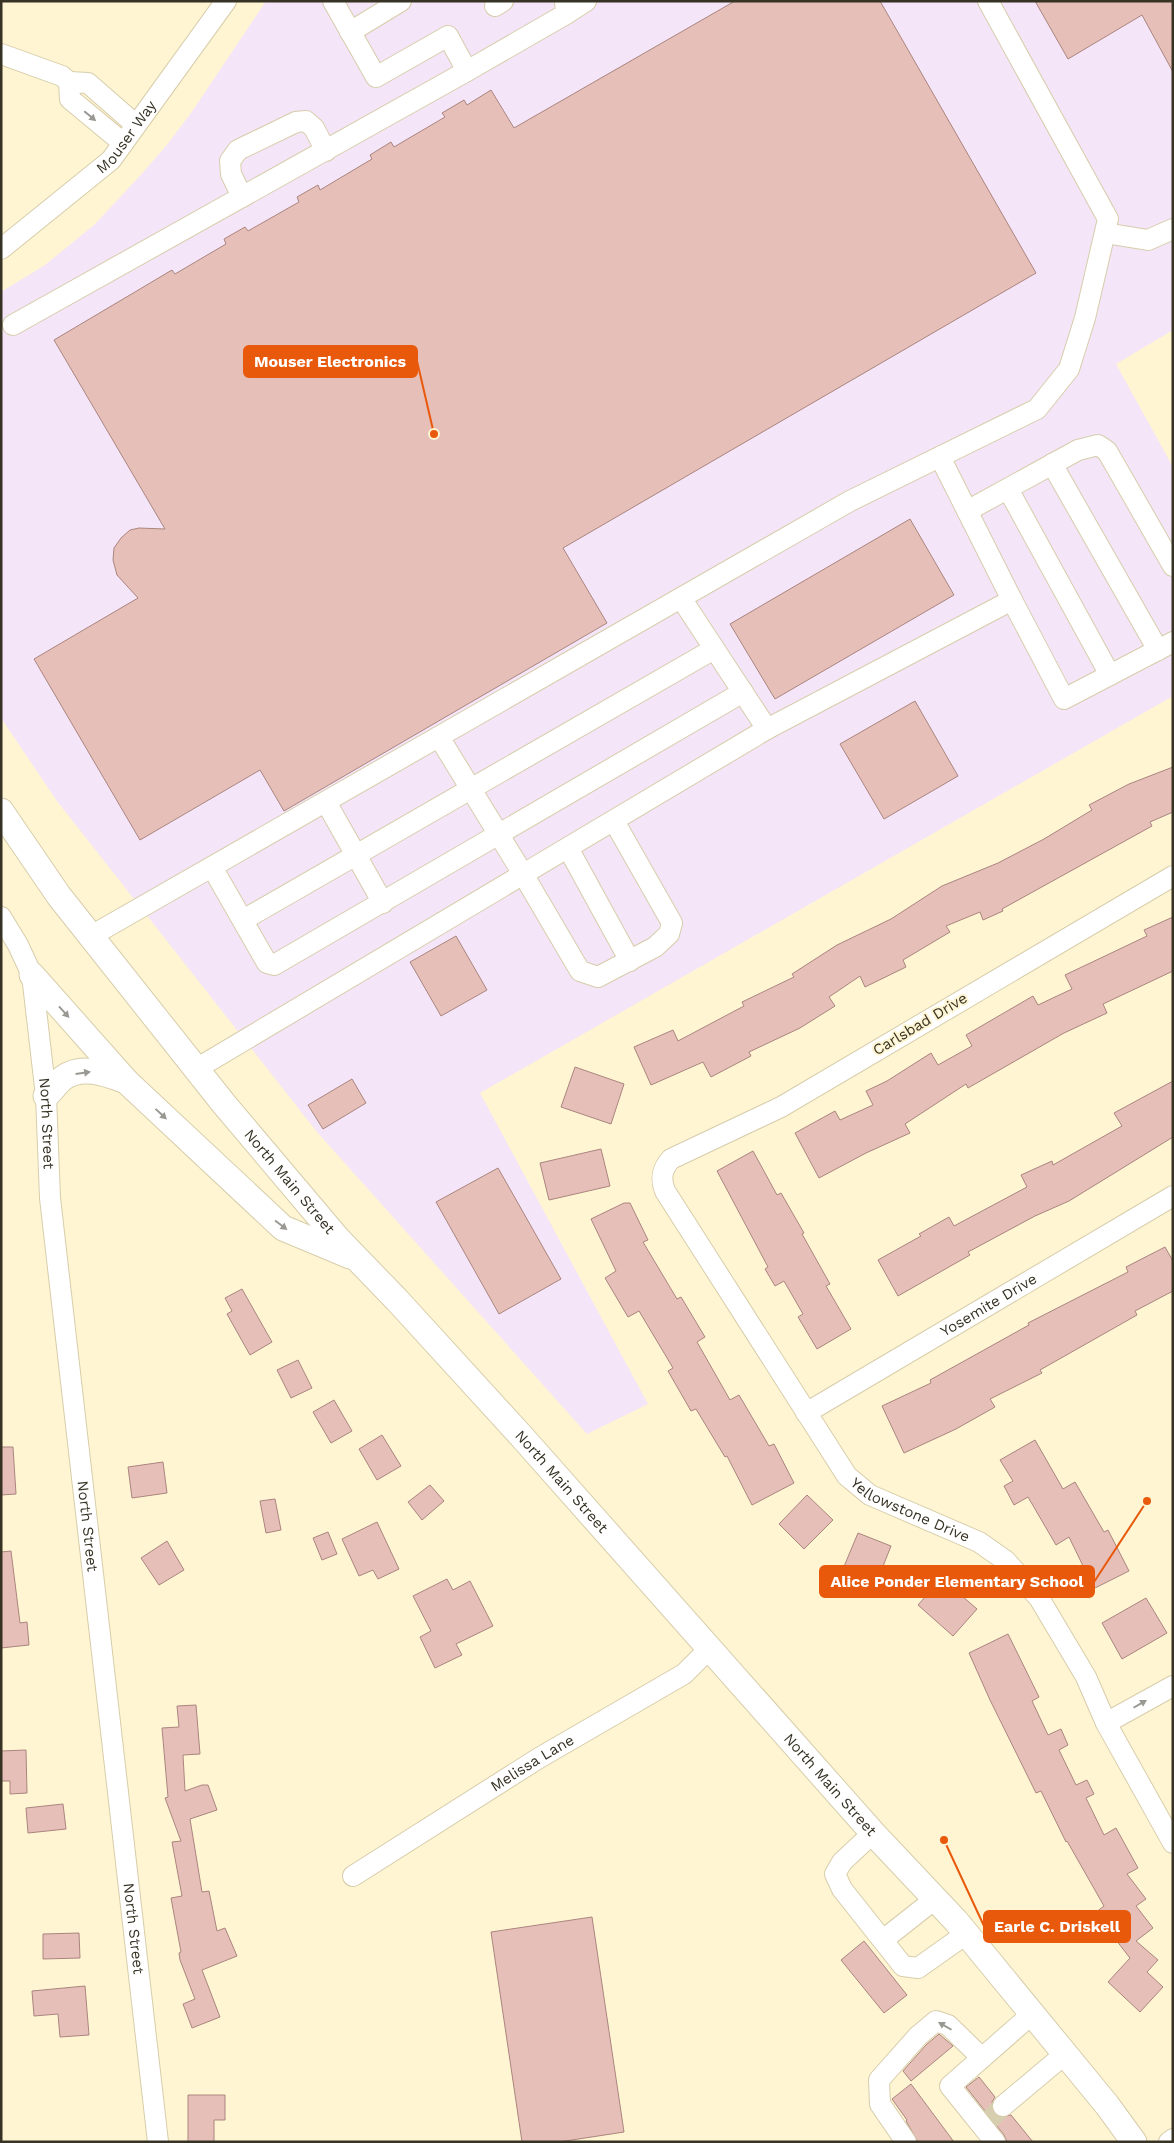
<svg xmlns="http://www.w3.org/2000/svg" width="1174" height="2143" viewBox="0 0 1174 2143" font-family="'Work Sans',sans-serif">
<rect width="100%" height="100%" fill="#fff5d2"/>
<polygon fill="#f4e5f8" points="266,1 1173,1 1173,330 1116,364 1173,467 1173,696 480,1093 648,1404 587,1434 317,1132 57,801 1,718 1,292 45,265 94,225 138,178 166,146 191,113"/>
<g fill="#e7bfb9" stroke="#aa857f">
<polygon points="735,1 880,1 1036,273 563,548 607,623 284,811 260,770 140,840 34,659 138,598 117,575 113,560 114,548 121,538 130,530 139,528 165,529 54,340 172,270 175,274 226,244 224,239 245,227 248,231 299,202 297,197 318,185 320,190 372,159 370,155 391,142 394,147 445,117 442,113 464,100 467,105 491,90 514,128"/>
<polygon points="1035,1 1173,1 1173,72 1142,15 1068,59"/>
<polygon points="910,519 954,595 775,699 730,624"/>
<polygon points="915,701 958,776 884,819 840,744"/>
<polygon points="1173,767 1173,812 1150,822 1152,826 1002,909 1003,911 983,920 980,912 946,926 950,932 903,960 906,967 865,987 860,976 829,997 835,1006 800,1028 749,1052 751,1056 711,1077 703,1062 651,1085 634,1047 673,1030 678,1041 744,1006 742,1002 794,977 792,974 837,945 891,919 942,886 998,863 1044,839 1092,810 1089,805 1129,784"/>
<polygon points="1173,917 1173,971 1103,1004 1107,1013 1064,1033 968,1088 966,1084 905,1124 910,1133 866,1153 819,1178 795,1133 835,1111 840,1120 873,1105 866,1091 887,1081 931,1053 938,1065 972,1046 966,1035 1033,996 1038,1005 1072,989 1065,975 1147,936 1144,930"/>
<polygon points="456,936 487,990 441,1016 410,962"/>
<polygon points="575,1067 624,1084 611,1124 561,1107"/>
<polygon points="352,1079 366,1103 323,1129 308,1105"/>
<polygon points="1173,1081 1173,1137 1069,1201 1035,1216 968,1252 970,1255 898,1296 878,1260 921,1236 919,1234 949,1217 954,1226 1027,1187 1021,1175 1052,1161 1053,1165 1122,1126 1114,1113"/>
<polygon points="601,1149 610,1186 549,1200 540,1163"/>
<polygon points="753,1151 777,1195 781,1193 804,1233 802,1234 830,1284 826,1286 851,1329 817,1349 798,1317 803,1314 784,1281 775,1286 765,1269 768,1267 717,1171"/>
<polygon points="498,1168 561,1279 499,1314 436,1202"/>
<polygon points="624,1203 630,1203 648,1240 643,1242 677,1299 681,1297 705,1337 697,1342 730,1400 739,1395 769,1446 774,1444 794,1483 752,1505 727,1456 725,1457 696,1409 691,1411 668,1371 673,1368 639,1311 628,1317 605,1278 616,1271 591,1219"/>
<polygon points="1165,1247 1173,1261 1173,1291 1135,1311 1137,1315 1040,1370 1042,1373 990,1399 995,1407 956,1429 904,1453 882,1406 931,1383 930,1380 1029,1325 1028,1323 1128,1272 1126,1267"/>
<polygon points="242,1289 272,1342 250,1355 227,1314 232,1311 225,1298"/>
<polygon points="298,1360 312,1388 291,1398 277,1370"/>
<polygon points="334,1400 352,1431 331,1443 313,1412"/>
<polygon points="382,1435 401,1466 377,1480 359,1449"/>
<polygon points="1035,1440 1063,1489 1075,1482 1104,1532 1108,1530 1129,1571 1085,1593 1076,1575 1085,1570 1069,1537 1056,1545 1028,1497 1014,1505 1004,1486 1013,1481 1000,1460"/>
<polygon points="1,1447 13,1447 16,1494 1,1495"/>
<polygon points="163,1462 167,1493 132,1498 128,1467"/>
<polygon points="430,1485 444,1501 422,1520 408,1502"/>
<polygon points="807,1495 833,1520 804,1549 779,1524"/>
<polygon points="275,1499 281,1530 266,1533 260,1501"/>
<polygon points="377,1522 399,1569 378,1579 373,1570 359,1576 342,1539"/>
<polygon points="328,1532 337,1554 322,1560 313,1538"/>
<polygon points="858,1533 891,1546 874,1589 840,1576"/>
<polygon points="167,1541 184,1570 159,1585 141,1558"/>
<polygon points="11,1551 20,1623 27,1622 29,1645 1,1648 1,1552"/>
<polygon points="949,1570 962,1581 955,1590 977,1609 953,1636 918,1605"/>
<polygon points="447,1579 453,1590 470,1581 493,1626 456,1644 462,1655 435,1668 420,1637 431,1631 413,1596"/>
<polygon points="1146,1598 1167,1633 1122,1659 1102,1623"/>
<polygon points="1008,1634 1039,1697 1032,1701 1048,1735 1061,1729 1068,1745 1059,1750 1076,1785 1087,1780 1094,1794 1086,1798 1104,1835 1116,1828 1138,1868 1127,1874 1146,1899 1136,1906 1153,1928 1136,1941 1158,1960 1147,1972 1163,1987 1140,2012 1108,1982 1130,1958 1095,1913 1104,1906 1067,1841 1066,1842 1041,1791 1036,1793 990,1700 969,1653"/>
<polygon points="196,1705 200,1754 183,1755 185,1791 202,1785 208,1785 217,1810 190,1819 202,1892 209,1891 217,1931 225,1928 237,1956 202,1970 220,2017 192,2028 183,2004 195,1999 180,1960 179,1953 181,1952 171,1898 182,1896 172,1842 181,1841 165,1798 168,1797 162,1728 179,1727 177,1706"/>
<polygon points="26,1750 27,1793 10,1794 10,1781 1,1781 1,1751"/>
<polygon points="63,1804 66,1829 28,1833 26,1808"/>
<polygon points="592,1917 624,2132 559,2142 522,2142 491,1932"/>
<polygon points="79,1933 80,1958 43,1959 43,1934"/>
<polygon points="864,1941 907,1995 884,2013 841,1960"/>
<polygon points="85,1986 89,2035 60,2037 58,2014 34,2016 32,1991"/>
<polygon points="939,2034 953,2046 911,2081 903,2071 926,2045"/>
<polygon points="979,2077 995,2097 992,2102 994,2113 999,2117 1011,2115 1033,2142 1007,2142 1004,2135 966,2087"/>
<polygon points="911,2084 954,2142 918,2142 906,2121 907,2120 892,2099"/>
<polygon points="188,2095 225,2095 225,2120 214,2120 214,2142 188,2142"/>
</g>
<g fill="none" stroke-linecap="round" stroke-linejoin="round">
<polyline stroke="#d7ceaf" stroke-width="20" stroke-dasharray="20 10" stroke-linecap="butt" points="987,2122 1003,2106"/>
<g stroke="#d7cdab" stroke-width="22">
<g id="minor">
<polyline points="333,1 376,77 448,36 467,71"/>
<polyline points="495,6 503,1"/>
<polyline points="566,14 586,1"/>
<polyline points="350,32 401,1"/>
<polyline points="1,54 62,76 69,82 70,99 123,143"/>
<polyline points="69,82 88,83 136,125"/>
<polyline points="242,197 231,174 230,161 238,150 296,122 306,121 314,128 326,151"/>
<polyline points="1105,233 1148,240 1173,229"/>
<path id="s1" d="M1 249 111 160 226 1"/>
<polyline points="13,325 467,71 566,14 565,1"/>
<polyline points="1052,464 1158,650"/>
<polyline points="1008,489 1110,675"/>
<polyline points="967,511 1078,450 1098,445 1107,451 1173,566"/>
<polyline points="1012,600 1064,699 1173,642"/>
<polyline points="767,729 1012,600 940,457"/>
<polyline points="439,737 523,874 580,971 598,977 655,947 669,934 672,923 614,821"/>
<polyline points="326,802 383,903"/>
<polyline points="568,848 630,961"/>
<polyline points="212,867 267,963 274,965 743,692"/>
<path id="s2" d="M1173 876 781 1107 671 1159C662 1169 660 1178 665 1191L847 1476 870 1495 979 1542 1006 1561 1039 1598 1086 1677 1106 1723 1173 1843"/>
<path id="s3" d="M1 917 18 945 32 975 46 1096 50 1198 158 2142"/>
<polyline points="243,920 714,649"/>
<polyline points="91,936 850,501 1037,409 1069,369 1085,318 1108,219 988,1"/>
<polyline points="196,1069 767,729 681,598"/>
<path id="s4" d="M806 1413 1173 1196"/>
<polyline points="1106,1723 1173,1686"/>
<polyline points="873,1833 842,1862 835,1874 842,1889 903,1966 918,1968 966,1934"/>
<path id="s5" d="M353 1876 539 1758 684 1674 710 1648"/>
<polyline points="883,1940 935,1899"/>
<polyline points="1003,2106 1065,2054"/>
<polyline points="906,2142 880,2104 879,2080 918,2036 936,2021 948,2025 982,2058"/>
<polyline points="995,2142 950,2086 1032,2014"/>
<polyline points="1169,2142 1173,2139"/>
</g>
</g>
<g stroke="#d7cdab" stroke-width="27">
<g id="major">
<path id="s6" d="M1 811 59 896 224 1104 338 1239 397 1300 523 1438 873 1833 956 1921 1107 2105 1134 2142"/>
<polyline points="32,975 126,1081 283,1228 350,1256"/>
<path d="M46 1096C52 1090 57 1083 63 1078 82 1064 107 1074 126 1081"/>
</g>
</g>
<use href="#minor" stroke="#fff" stroke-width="20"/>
<use href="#major" stroke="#fff" stroke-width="25"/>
</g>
<defs><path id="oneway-solid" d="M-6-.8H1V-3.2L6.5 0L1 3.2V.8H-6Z" transform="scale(1.25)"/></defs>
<g fill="#9a9892">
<use href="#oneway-solid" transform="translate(90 116) rotate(40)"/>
<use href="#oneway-solid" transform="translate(64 1012) rotate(48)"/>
<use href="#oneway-solid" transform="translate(83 1073) rotate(-8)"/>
<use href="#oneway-solid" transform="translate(161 1114) rotate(43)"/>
<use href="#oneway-solid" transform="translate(281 1225) rotate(37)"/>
<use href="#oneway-solid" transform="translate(1140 1704) rotate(-30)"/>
<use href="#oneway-solid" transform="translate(945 2026) rotate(-150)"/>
</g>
<g text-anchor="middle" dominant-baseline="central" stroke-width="4" stroke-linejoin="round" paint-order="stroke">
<g font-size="15" fill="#363224" stroke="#fff5d2">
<text stroke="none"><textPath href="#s1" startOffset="169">Mouser Way</textPath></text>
<text transform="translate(920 1024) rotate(-31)">Carlsbad Drive</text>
<text stroke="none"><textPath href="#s3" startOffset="215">North Street</textPath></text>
<text stroke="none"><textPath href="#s6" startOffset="470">North Main Street</textPath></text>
<text stroke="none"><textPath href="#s4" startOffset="212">Yosemite Drive</textPath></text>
<text stroke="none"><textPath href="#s6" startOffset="875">North Main Street</textPath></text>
<text stroke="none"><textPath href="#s2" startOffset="1022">Yellowstone Drive</textPath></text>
<text stroke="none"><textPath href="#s3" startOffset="620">North Street</textPath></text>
<text stroke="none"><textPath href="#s5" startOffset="212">Melissa Lane</textPath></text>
<text stroke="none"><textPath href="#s6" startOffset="1280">North Main Street</textPath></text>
<text stroke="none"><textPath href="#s3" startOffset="1025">North Street</textPath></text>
</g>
</g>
<path fill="none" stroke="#e8590c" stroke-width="2" d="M434 434L417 361M1147 1501L1094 1582M944 1840L984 1926"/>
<g fill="#e8590c" stroke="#fff5d2" stroke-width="2">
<circle cx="434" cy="434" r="5"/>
<circle cx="1147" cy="1501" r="5"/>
<circle cx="944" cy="1840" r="5"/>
</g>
<g fill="#e8590c" stroke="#e8590c" stroke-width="2">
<rect x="244" y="346" width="173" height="31" rx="5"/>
<rect x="820" y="1566" width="274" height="31" rx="5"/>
<rect x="984" y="1911" width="146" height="31" rx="5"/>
</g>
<g font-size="16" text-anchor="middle" font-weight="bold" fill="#fff">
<text x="330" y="367">Mouser Electronics</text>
<text x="957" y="1587">Alice Ponder Elementary School</text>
<text x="1057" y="1932">Earle C. Driskell</text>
</g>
<rect width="1174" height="2143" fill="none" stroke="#363224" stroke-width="5"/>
</svg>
